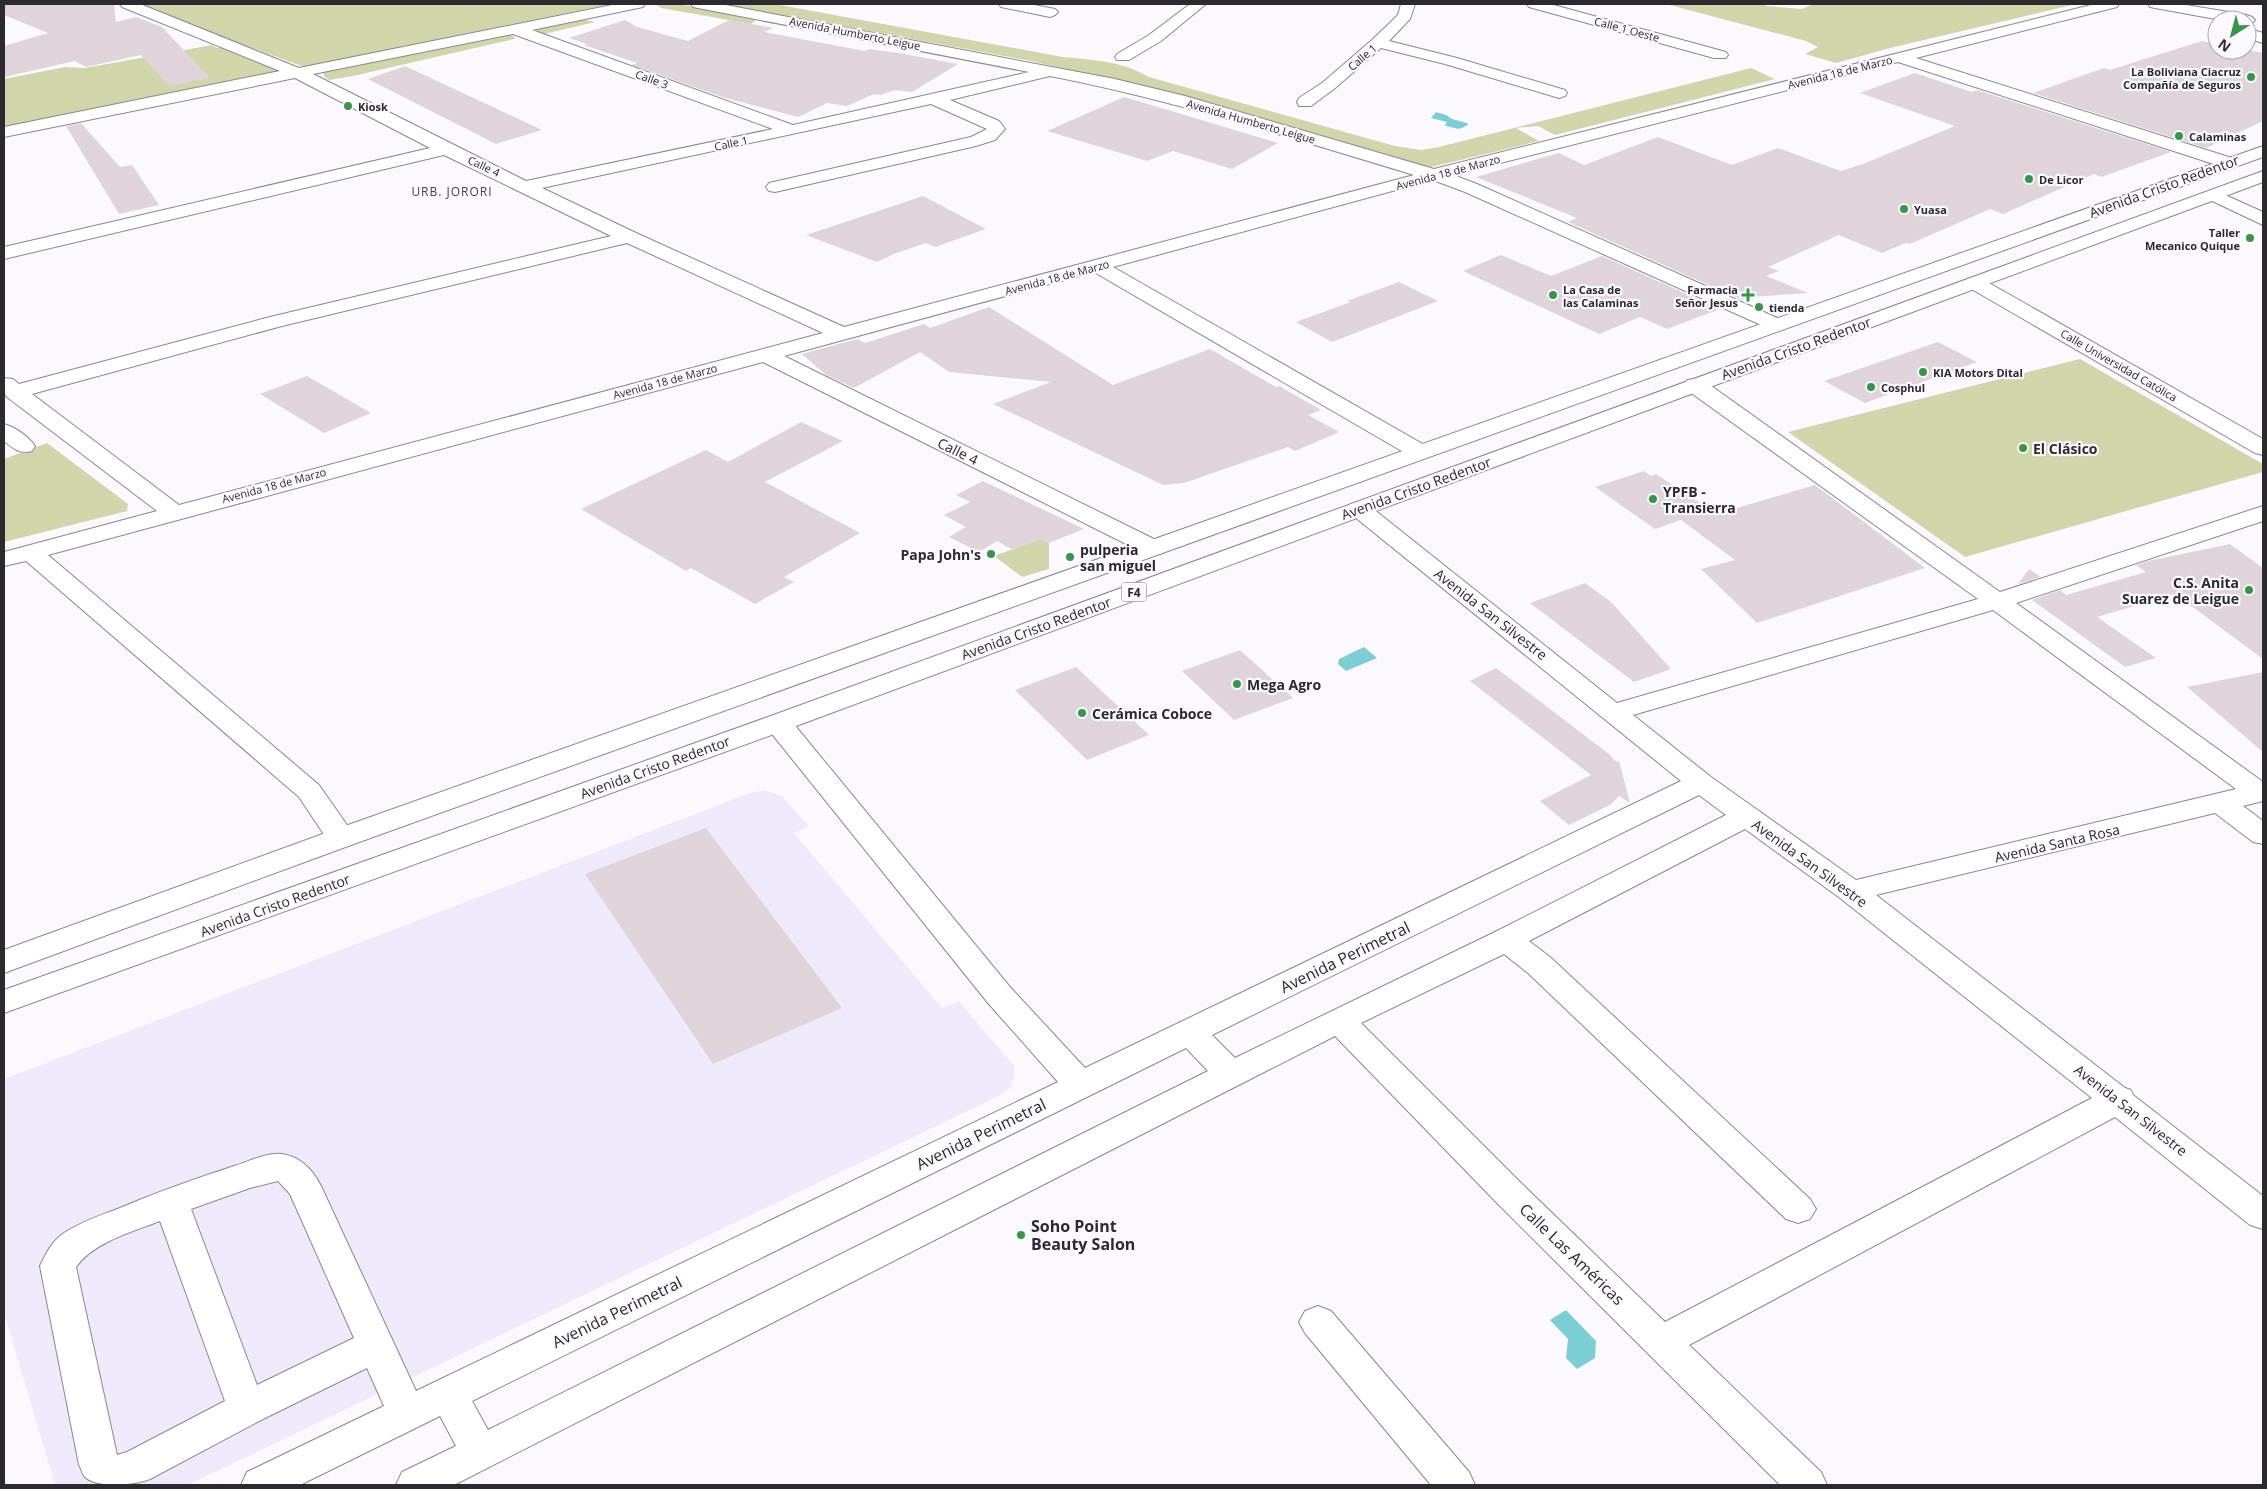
<svg xmlns="http://www.w3.org/2000/svg" width="2267" height="1489" viewBox="0 0 2267 1489" font-family="'Open Sans',sans-serif">
<rect width="100%" height="100%" fill="#fbf9ff"/>
<polygon fill="#efeafb" points="764,790 782,796 809,826 794,833 942,1008 959,1001 1014,1066 1014,1077 1010,1089 999,1096 188,1485 55,1485 4,1313 4,1079 750,793"/>
<g fill="#d0d5aa">
<polygon points="134,4 611,4 304,67"/>
<polygon points="655,4 678,4 755,18 755,21 751,24 661,8"/>
<path d="M719 4H782L780 5 1063 57C1094 60 1122 61 1149 77L1395 146 1421 150 1439 147 1751 68 1775 79 1555 135 1538 126 1516 128 1539 141 1427 168 1146 87 1026 60Z"/>
<polygon points="1666,4 1766,4 1765,6 1802,9 1814,4 2076,4 1890,48 1836,63 1805,54 1818,47 1806,41"/>
<polygon points="576,18 595,22 540,35 531,31 532,28"/>
<polygon points="506,33 515,37 514,39 353,76 329,80 324,76 323,72"/>
<polygon points="212,45 217,48 226,46 279,69 283,76 4,131 4,79 65,67 85,68"/>
<polygon points="2080,359 2263,464 2263,472 1965,557 1788,432"/>
<polygon points="47,443 128,504 127,511 4,542 4,459"/>
<polygon points="1041,539 1049,543 1049,569 1022,577 994,556"/>
</g>
<g fill="#7bced4">
<polygon points="1436,112 1446,115 1452,119 1467,123 1468,125 1459,129 1446,126 1445,125 1447,122 1431,118"/>
<polygon points="1364,647 1377,658 1346,671 1338,664 1339,659"/>
<polygon points="1566,1310 1596,1341 1595,1358 1577,1369 1566,1358 1568,1339 1550,1320"/>
</g>
<g fill="#ded4d9">
<polygon points="4,4 114,4 116,22 136,17 162,27 210,78 169,86 141,55 86,67 75,61 4,77 4,46 48,33 4,15"/>
<polygon points="625,20 637,27 688,41 729,20 773,28 764,32 865,51 869,49 898,53 958,64 912,92 895,90 880,95 874,94 847,106 827,103 798,117 722,97 632,65 637,63 584,45 587,44 569,38"/>
<polygon points="2202,41 2217,44 2217,50 2247,50 2263,53 2263,121 2206,148 2033,93 2104,68 2110,70"/>
<polygon points="405,66 542,130 496,144 368,79"/>
<polygon points="1915,73 1972,92 1977,90 2171,152 2101,177 2094,174 2003,214 1990,209 1910,244 1905,243 1882,253 1839,235 1768,267 1779,271 1766,276 1808,293 1749,297 1742,300 1568,222 1577,218 1476,177 1559,153 1584,165 1658,137 1732,165 1778,148 1841,171 1863,164 1955,126 1860,93"/>
<polygon points="1124,97 1178,113 1278,143 1232,169 1173,151 1147,161 1047,131"/>
<polygon points="81,123 120,167 132,165 159,205 119,214 66,126"/>
<polygon points="923,196 986,229 935,247 926,243 896,253 877,262 806,235"/>
<polygon points="1501,255 1551,276 1602,256 1720,309 1667,329 1640,317 1599,334 1463,271"/>
<polygon points="1399,282 1438,301 1332,342 1296,322 1351,302 1347,301"/>
<polygon points="989,307 1113,385 1210,349 1276,387 1279,386 1321,410 1308,415 1339,432 1295,451 1288,447 1184,483 1163,485 993,404 1051,382 949,372 920,352 854,388 826,375 802,354 857,339 865,343 924,324 930,328"/>
<polygon points="1938,342 1977,362 1865,403 1824,381"/>
<polygon points="307,376 371,413 324,433 260,394"/>
<polygon points="801,422 843,441 765,482 860,533 784,577 794,582 755,604 691,568 686,571 581,509 706,450 728,462"/>
<polygon points="1644,471 1651,476 1656,474 1717,514 1815,485 1925,568 1757,623 1701,569 1735,560 1681,520 1655,529 1595,487"/>
<polygon points="983,481 1084,529 1049,543 1041,539 1013,550 997,541 979,552 949,537 966,527 944,515 970,502 956,495"/>
<polygon points="2230,544 2263,568 2263,659 2175,594 2097,617 2156,658 2125,667 2032,600 2060,590 2066,595 2146,572 2136,565 2148,561"/>
<polygon points="2029,569 2041,577 2018,584"/>
<polygon points="1585,583 1611,602 1671,669 1634,682 1530,603"/>
<polygon points="1240,650 1293,698 1234,720 1182,671"/>
<polygon points="1076,667 1149,735 1087,760 1015,690"/>
<polygon points="1496,668 1609,754 1616,762 1619,761 1630,803 1619,796 1610,805 1569,825 1540,801 1591,775 1470,681"/>
<polygon points="2263,672 2263,752 2187,687"/>
<polygon points="706,828 842,1008 713,1064 585,874"/>
</g>
<g fill="none" stroke-linecap="round" stroke-linejoin="round">
<g stroke="#8a8790" stroke-width="2">
<g id="minor">
<path d="M120 4H140L299 68 617 4H645L643 7 638 8 532 30 793 125 1029 72 698 8 693 7 691 4H720L1115 79 1185 96 1434 169 2095 4H2119L2117 7 1916 58 2235 159 2238 163 2235 167H2223L1898 62 1453 175 1477 184 1784 321 1787 325 1784 329 1777 331 1770 329 1465 192 1433 180 1113 267 1428 447 1431 452 1428 457 1420 459 1412 457 1094 272 784 356 1162 543 1165 548 1162 553 1153 555 1144 553 763 362 48 555 319 785 356 838 351 845 341 847 331 845 299 797 26 561 4 566V552L157 511 7 397 4 393V378L13 379 19 384 270 317 611 236 444 155 4 259V247L430 148 295 78 4 137V127L280 71 122 7ZM513 34 773 129 526 181 313 74ZM1050 76C1174 100 1294 139 1414 175L844 327 636 233 542 188 931 104 987 129 971 137 769 183 766 187 769 191 775 192 976 146 995 140 1005 129 999 121 950 100ZM627 243 823 333 179 505 32 394 282 326Z"/>
<polygon points="999,4 1029,4 1055,9 1058,12 1055,15 1050,17 1001,7"/>
<polygon points="1190,4 1206,4 1161,41 1129,60 1117,60 1115,57 1117,54 1149,35"/>
<polygon points="1401,4 1415,4 1410,19 1389,41 1457,58 1565,90 1567,93 1565,96 1559,98 1445,64 1381,48 1334,89 1311,106 1299,106 1297,102 1299,98 1322,83 1372,40 1398,15"/>
<polygon points="1527,4 1550,4 1726,52 1728,55 1726,58 1714,58 1529,7"/>
<polygon points="2214,190 2263,212 2263,225 2208,199 2205,195 2208,191"/>
<polygon points="1975,277 1982,279 2263,439 2263,455 2255,453 1968,287 1965,283 1968,279"/>
<path d="M1695 379 1703 380 2000 592 2263 506V521L2016 603 2263 782V801L2243 806 2263 821V844L2253 842 2215 813 1876 895 2125 1088 2131 1090 2133 1095 2263 1196V1229L2250 1225 2115 1117 1689 1345 1821 1472 1827 1485H1780L1498 1204 1335 1036 454 1485H396L402 1472 456 1446 440 1416 300 1485H241L247 1472 384 1406 367 1368 261 1420 150 1479C134 1485 96 1489 84 1476 82 1473 81 1468 79 1465L40 1266C46 1253 52 1241 64 1233 81 1222 101 1215 120 1208 157 1192 195 1179 234 1166 248 1162 267 1152 282 1154 301 1157 313 1170 321 1186L416 1391 1058 1082 988 1003 768 729 764 723 768 717 778 715 788 717 1010 987 1085 1068 1681 781 1351 514 1347 509 1351 504 1359 502 1367 504 1617 703 1978 599 1687 390 1684 385 1687 380ZM1993 610 2236 789 1856 880 1711 777 1633 715ZM1699 795 1726 815 1495 932 1235 1058 1212 1035ZM1745 829 1840 898 2092 1098 1665 1322 1522 1184 1361 1023 1504 954 1528 973 1786 1219 1798 1223 1810 1219 1816 1209 1810 1199 1550 957 1529 941ZM1186 1048 1208 1071 488 1430 472 1401ZM278 1181 290 1194 354 1338 257 1385 191 1209 250 1188ZM160 1221 225 1401 127 1452 117 1455 76 1267C94 1242 132 1232 160 1221Z"/>
<path d="M4 424C15 427 28 436 35 446L32 451C19 454 14 449 4 441Z"/>
<polygon points="1318,1306 1331,1311 1469,1472 1475,1485 1431,1485 1305,1333 1299,1322 1305,1311"/>
</g>
</g>
<g stroke="#8a8790" stroke-width="2">
<g id="major">
<polygon points="2148,4 2180,4 2247,15 2252,17 2255,20 2252,23 2247,25 2247,20 2221,20 2155,8 2150,7"/>
<polygon points="2247,28 2263,33 2263,43 2247,38"/>
</g>
</g>
<g stroke="#8a8790" stroke-width="2">
<g id="highway">
<polygon points="2263,146 2263,157 351,845 4,973 4,950 331,831"/>
<polygon points="2263,171 2263,182 788,729 4,1013 4,990 768,717"/>
</g>
</g>
<use href="#minor" fill="#fff" fill-rule="evenodd"/>
<use href="#major" fill="#fff" fill-rule="evenodd"/>
<use href="#highway" fill="#fff" fill-rule="evenodd"/>
</g>
<g fill="#379649" stroke="#fbf9ff" stroke-width="2">
<circle cx="2251" cy="77" r="5"/>
<circle cx="348" cy="106" r="5"/>
<circle cx="2179" cy="136" r="5"/>
<circle cx="2029" cy="179" r="5"/>
<circle cx="1904" cy="209" r="5"/>
<circle cx="2250" cy="238" r="5"/>
<circle cx="1553" cy="295" r="5"/>
<path d="M1745.5 287.5h5v5h5v5h-5v5h-5v-5h-5v-5h5z"/>
<circle cx="1759" cy="307" r="5"/>
<circle cx="1923" cy="372" r="5"/>
<circle cx="1871" cy="387" r="5"/>
<circle cx="2023" cy="448" r="5"/>
<circle cx="1653" cy="499" r="5"/>
<circle cx="991" cy="554" r="5"/>
<circle cx="1070" cy="557" r="5"/>
<circle cx="2249" cy="590" r="5"/>
<circle cx="1237" cy="684" r="5"/>
<circle cx="1082" cy="713" r="5"/>
<circle cx="1021" cy="1235" r="5"/>
</g>
<g text-anchor="middle" dominant-baseline="central" stroke-width="4.5" stroke-linejoin="round" paint-order="stroke">
<g font-size="11" fill="#2b2a2e" stroke="#fbf9ff">
<text transform="translate(1627 29) rotate(15)">Calle 1 Oeste</text>
<text transform="translate(855 33) rotate(11)">Avenida Humberto Leigue</text>
<text transform="translate(1362 57) rotate(-41)">Calle 1</text>
<text transform="translate(1840 72) rotate(-14)">Avenida 18 de Marzo</text>
<text transform="translate(652 79) rotate(20)">Calle 3</text>
<text transform="translate(1251 121) rotate(16)">Avenida Humberto Leigue</text>
<text transform="translate(731 143) rotate(-12)">Calle 1</text>
<text transform="translate(484 166) rotate(25)">Calle 4</text>
<text transform="translate(1448 172) rotate(-15)">Avenida 18 de Marzo</text>
<text transform="translate(1057 277) rotate(-15)">Avenida 18 de Marzo</text>
<text transform="translate(2119 365) rotate(30)">Calle Universidad Católica</text>
<text transform="translate(665 381) rotate(-15)">Avenida 18 de Marzo</text>
<text transform="translate(274 485) rotate(-15)">Avenida 18 de Marzo</text>
</g>
<g font-size="11" font-weight="bold" fill="#2b2a2e" stroke="#fbf9ff" text-anchor="start">
<text x="2241" y="71" text-anchor="end">La Boliviana Ciacruz<tspan x="2241" dy="13">Compañía de Seguros</tspan></text>
<text x="358" y="106">Kiosk</text>
<text x="2189" y="136">Calaminas</text>
<text x="2039" y="179">De Licor</text>
<text x="1914" y="209">Yuasa</text>
<text x="2240" y="232" text-anchor="end">Taller<tspan x="2240" dy="13">Mecanico Quique</tspan></text>
<text x="1563" y="289">La Casa de<tspan x="1563" dy="13">las Calaminas</tspan></text>
<text x="1738" y="289" text-anchor="end">Farmacia<tspan x="1738" dy="13">Señor Jesus</tspan></text>
<text x="1769" y="307">tienda</text>
<text x="1933" y="372">KIA Motors Dital</text>
<text x="1881" y="387">Cosphul</text>
</g>
<g font-size="12" letter-spacing="1" fill="#44424a" stroke="#fbf9ff">
<text x="452" y="191">URB. JORORI</text>
</g>
<rect fill="#fbf9ff" stroke="#69686d" stroke-width="1" x="1121.5" y="582.5" width="25" height="19" rx="4"/>
<g font-size="12" font-weight="bold" fill="#2b2a2e">
<text x="1134" y="592">F4</text>
</g>
<g font-size="14" fill="#2b2a2e" stroke="#fbf9ff">
<text transform="translate(2164 186) rotate(-20)">Avenida Cristo Redentor</text>
<text transform="translate(1796 348) rotate(-20)">Avenida Cristo Redentor</text>
<text transform="translate(958 451) rotate(26)">Calle 4</text>
<text transform="translate(1416 488) rotate(-20)">Avenida Cristo Redentor</text>
<text transform="translate(1491 614) rotate(38)">Avenida San Silvestre</text>
<text transform="translate(1036 628) rotate(-20)">Avenida Cristo Redentor</text>
<text transform="translate(655 767) rotate(-20)">Avenida Cristo Redentor</text>
<text transform="translate(2057 843) rotate(-13)">Avenida Santa Rosa</text>
<text transform="translate(1810 863) rotate(36)">Avenida San Silvestre</text>
<text transform="translate(275 905) rotate(-20)">Avenida Cristo Redentor</text>
<text transform="translate(2131 1110) rotate(38)">Avenida San Silvestre</text>
</g>
<g font-size="14" font-weight="bold" fill="#2b2a2e" stroke="#fbf9ff" text-anchor="start">
<text x="2033" y="448">El Clásico</text>
<text x="1663" y="491">YPFB -<tspan x="1663" dy="16">Transierra</tspan></text>
<text x="1080" y="549">pulperia<tspan x="1080" dy="16">san miguel</tspan></text>
<text x="981" y="554" text-anchor="end">Papa John's</text>
<text x="2239" y="582" text-anchor="end">C.S. Anita<tspan x="2239" dy="16">Suarez de Leigue</tspan></text>
<text x="1247" y="684">Mega Agro</text>
<text x="1092" y="713">Cerámica Coboce</text>
</g>
<g font-size="16" fill="#2b2a2e" stroke="#fbf9ff">
<text transform="translate(1345 957) rotate(-26)">Avenida Perimetral</text>
<text transform="translate(981 1134) rotate(-26)">Avenida Perimetral</text>
<text transform="translate(1572 1254) rotate(44)">Calle Las Américas</text>
<text transform="translate(617 1312) rotate(-26)">Avenida Perimetral</text>
</g>
<g font-size="16" font-weight="bold" fill="#2b2a2e" stroke="#fbf9ff" text-anchor="start">
<text x="1031" y="1226">Soho Point<tspan x="1031" dy="18">Beauty Salon</tspan></text>
</g>
</g>
<rect width="2267" height="1489" fill="none" stroke="#2b2a2e" stroke-width="10"/>
<g transform="translate(2232 35) rotate(216)"><circle r="24" fill="#fbf9ff" stroke="#a8a6ab"/>
<path d="M0-4L9 19L0 12L-9 19Z" fill="#379649"/>
<text y="-8" font-size="14" font-weight="bold" text-anchor="middle" fill="#2b2a2e">N</text>
</g>
</svg>
